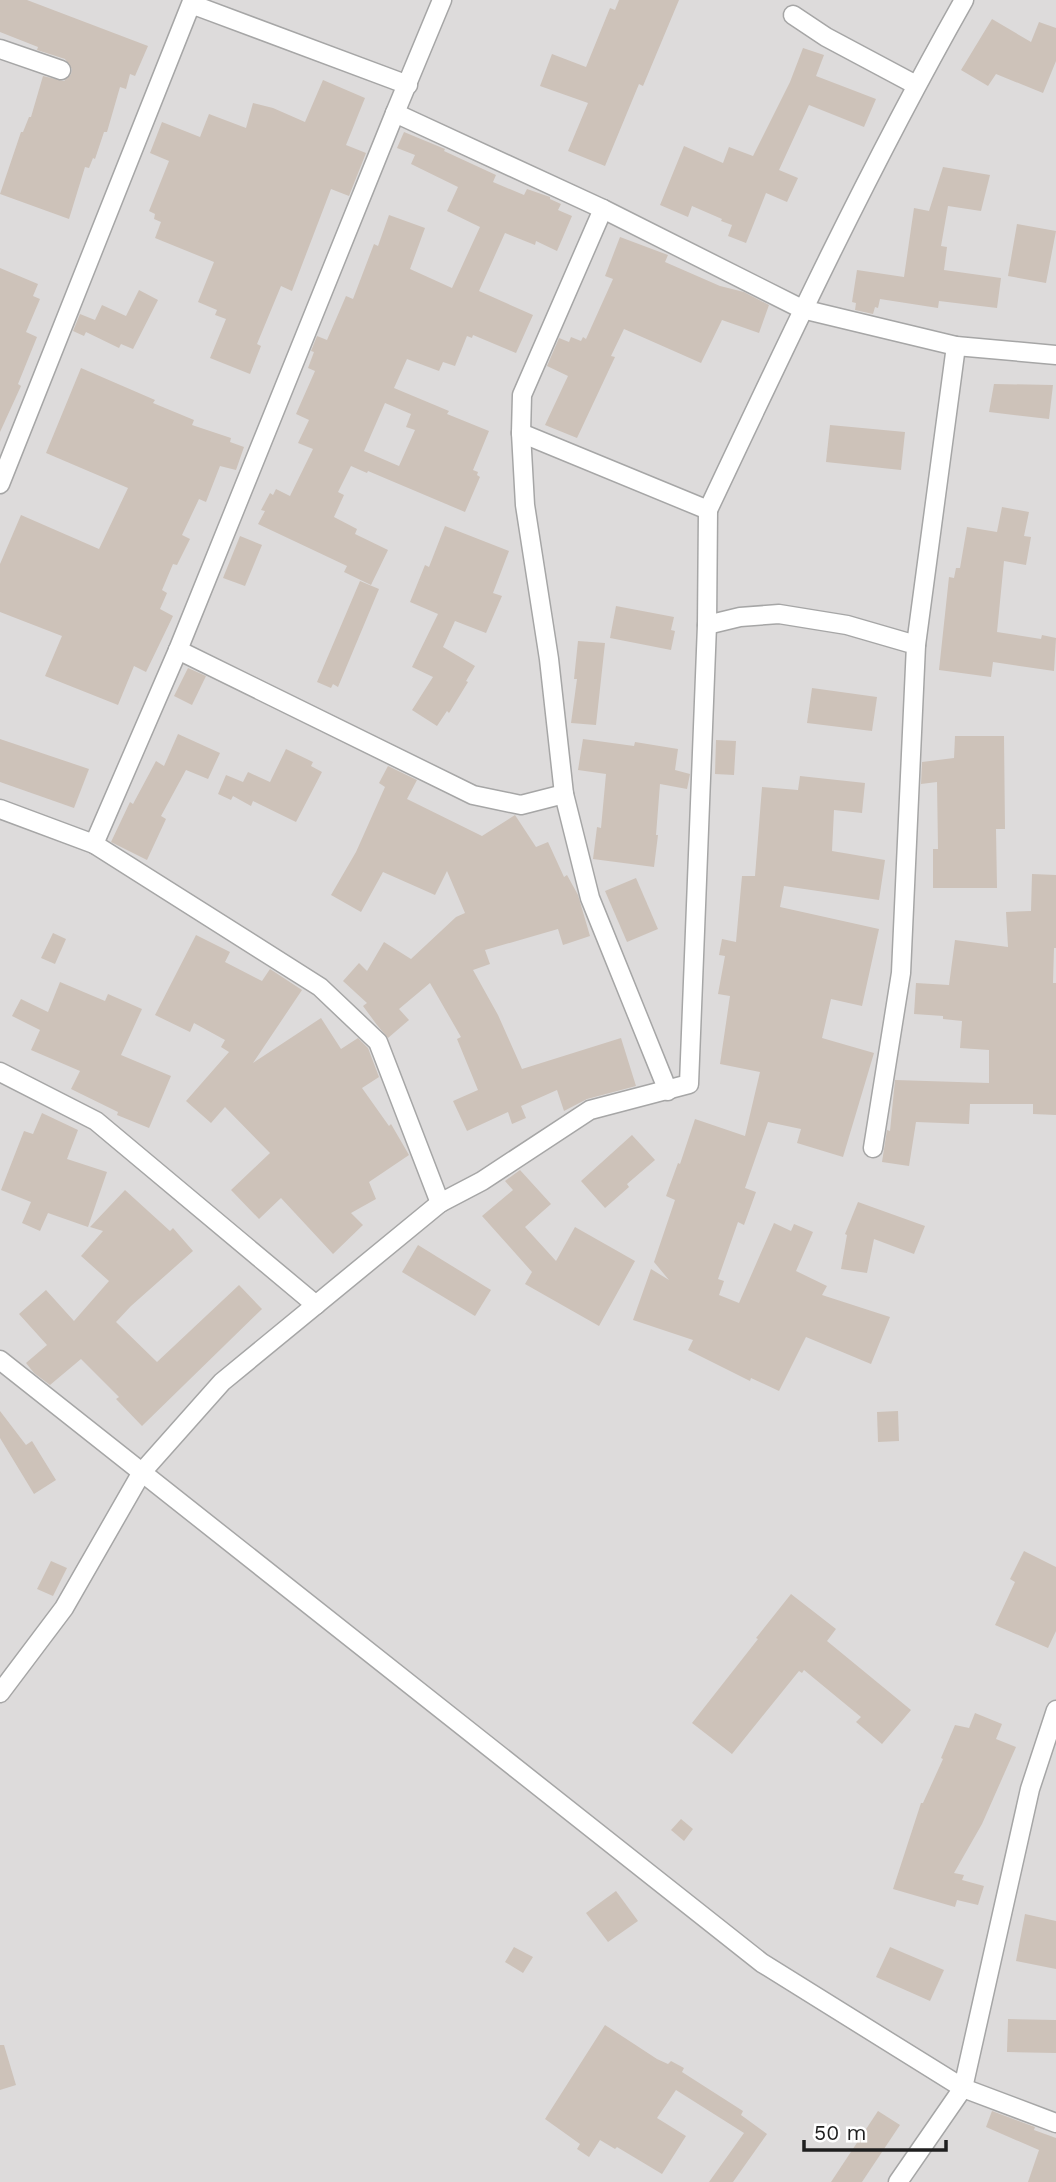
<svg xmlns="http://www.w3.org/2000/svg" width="1056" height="2182" viewBox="0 0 1056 2182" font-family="'Work Sans',sans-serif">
<rect width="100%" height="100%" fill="#f1ece4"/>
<rect fill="#dddbdb" x="0" y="0" width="1056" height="2182"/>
<g fill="#cdc2b9" fill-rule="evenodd">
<polygon points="0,0 27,0 148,46 135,76 130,74 126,89 120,87 107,132 104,132 95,159 93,158 89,168 85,167 69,219 0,194 21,132 23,132 29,117 31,117 43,76 64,81 71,74 72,69 65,59 37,50 38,47 0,32"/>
<polygon points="619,0 679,0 643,86 639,84 605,166 568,151 588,103 540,86 552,54 586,67 610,8 615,10"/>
<polygon points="992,19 1031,42 1039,22 1056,28 1056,61 1043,93 996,74 988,86 961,70"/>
<polygon points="803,48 824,55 816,76 876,99 864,127 809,105 779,170 798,178 787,202 766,193 746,243 728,236 732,225 721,221 722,219 692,206 688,217 660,205 684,146 723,163 729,147 753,156 790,82"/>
<polygon points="323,80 365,98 346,145 366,153 349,196 331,189 292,291 281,286 257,344 261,346 250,374 210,358 226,319 215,315 217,310 198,302 214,262 155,238 161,222 154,219 155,214 149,211 169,161 150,153 162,122 200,137 209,114 246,128 253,103 273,108 305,122"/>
<path d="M404 132 445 149 444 151 496 175 493 182 524 195 527 189 550 197V199L561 204 558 210 572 216 557 251 536 241 535 245 505 233 479 291 533 315 516 353 473 335 472 338 467 336 455 366 443 362 439 371 407 359 394 388 449 411 447 414 489 431 473 470 478 472 477 475 480 477 465 512 368 471 367 473 351 466 338 492 344 495 334 517 357 529 355 534 388 550 371 585 344 572 347 566 258 524 265 511 261 510 270 493 273 495 276 489 290 496 313 449 298 443 309 420 296 414 315 371 308 368 314 352 311 351 317 336 327 340 346 296 353 299 374 244 378 246 389 215 425 228 410 269 452 288 480 227 447 211 458 187 411 164 415 155 397 148ZM385 403 411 414 406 427 415 430 399 466 364 451Z"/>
<polygon points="943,167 990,175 981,211 948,206 941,246 947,247 944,270 1001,278 997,308 939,301 938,308 880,299 878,308 875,307 873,314 855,310 856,303 852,302 857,270 904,277 914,208 929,211"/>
<polygon points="1017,224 1056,231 1046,283 1008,276"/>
<polygon points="620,237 668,255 665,262 720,286 744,292 769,305 759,333 722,320 701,363 624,329 611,356 615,357 577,438 545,425 568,376 547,366 559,338 569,342 571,337 581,341 583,337 586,339 613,279 605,276"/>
<polygon points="0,268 38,284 33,296 40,299 26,332 37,337 18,384 21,386 0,432"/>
<polygon points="139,290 158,300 133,349 121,344 119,348 86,332 84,336 73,331 80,314 95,320 102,305 126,316"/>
<polygon points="81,368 155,400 153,403 194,420 192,425 231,438 230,442 244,447 236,470 220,466 206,502 199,499 182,535 190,539 177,565 173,564 162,590 167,593 160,609 173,616 146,672 134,666 118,705 45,676 62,636 0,612 0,564 21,515 99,549 128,488 46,453"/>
<polygon points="994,384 1053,385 1049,419 989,412"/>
<polygon points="830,425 905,432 901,470 826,462"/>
<polygon points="1002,507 1029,512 1024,536 1031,537 1026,565 1004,561 997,632 1041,639 1042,635 1056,638 1054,671 993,662 991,677 939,670 949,577 954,578 956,568 960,568 967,527 997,532"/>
<polygon points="445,526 509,551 493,593 502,596 486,633 455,621 443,647 475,666 466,681 468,682 449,713 447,711 437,726 412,710 433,677 412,667 438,614 410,602 425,565 429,567"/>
<polygon points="240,536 262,545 245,586 223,578"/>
<polygon points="360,581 379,589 338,687 333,684 331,688 317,682"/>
<polygon points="616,606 674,617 671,630 675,631 671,650 610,638"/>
<polygon points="578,641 605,643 596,725 571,723 577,679 574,679"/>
<polygon points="188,668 206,676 192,705 174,696"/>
<polygon points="812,688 877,697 872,731 807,723"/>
<polygon points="178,734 220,753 208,779 186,770 161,816 166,819 147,860 111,842 130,802 133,804 156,761 164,766"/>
<polygon points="955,736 1004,736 1005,829 996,829 997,888 933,888 933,849 938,849 937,782 921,784 922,762 954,758"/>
<polygon points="0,739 89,769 74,808 0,782"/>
<polygon points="583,739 634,746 635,742 678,749 675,770 690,774 687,789 660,784 656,835 658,835 654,867 593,859 597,827 601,828 606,774 578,770"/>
<polygon points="716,740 736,741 734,775 715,774"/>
<polygon points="286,749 313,762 311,766 322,772 296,822 253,801 251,806 233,796 231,800 218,794 226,775 243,782 248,772 270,782"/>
<polygon points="388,766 417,780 407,799 482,836 515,815 536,847 548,842 564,877 567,875 578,895 590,936 563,945 558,929 485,950 490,964 473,970 498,1015 522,1069 621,1038 636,1086 587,1099 564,1111 557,1090 521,1106 526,1118 512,1124 508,1112 467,1131 453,1101 478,1090 457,1039 461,1037 430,983 399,1009 409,1020 388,1038 377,1025 363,1006 367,1003 343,981 359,963 367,971 384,942 411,959 456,917 465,913 447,871 435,895 383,872 361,912 331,895 356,852 385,787 379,783"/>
<polygon points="800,776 865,783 862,813 834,810 832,851 885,860 879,900 784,886 780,907 879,929 862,1006 831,999 822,1038 874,1053 843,1157 797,1143 801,1129 768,1122 745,1188 756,1192 744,1225 738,1222 718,1279 724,1281 719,1295 739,1303 774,1223 791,1231 794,1224 813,1232 796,1271 827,1286 822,1295 890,1317 871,1364 806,1337 779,1391 751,1378 750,1381 688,1350 693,1340 633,1320 651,1269 669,1280 654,1262 675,1200 666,1196 678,1163 680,1164 695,1119 745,1136 760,1072 720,1064 730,996 718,994 725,956 719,955 722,939 736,942 742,876 755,876 762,787 798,790"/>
<polygon points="1032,874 1056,875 1056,948 1054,948 1053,983 1056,983 1056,1115 1033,1114 1033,1104 970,1104 969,1124 916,1122 909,1166 882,1162 887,1130 890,1131 895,1080 989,1083 989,1050 960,1048 962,1021 943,1019 943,1016 914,1014 916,983 949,985 955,940 1008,947 1006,912 1031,911"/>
<polygon points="636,878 658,929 627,942 605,891"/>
<polygon points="53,933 66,939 55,964 41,958"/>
<polygon points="196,935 230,952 225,962 262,981 270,969 302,990 253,1063 321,1018 341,1049 358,1038 368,1048 379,1077 362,1088 389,1126 391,1124 409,1155 369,1182 376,1199 351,1213 363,1225 333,1254 281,1198 259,1219 231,1190 270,1153 225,1107 211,1123 186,1101 229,1052 221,1047 225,1040 194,1023 190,1032 155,1015"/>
<polygon points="60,982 105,1001 108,994 142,1009 121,1055 171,1076 149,1128 117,1115 118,1112 71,1089 80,1071 31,1050 40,1030 12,1016 21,999 48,1012"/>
<polygon points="42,1113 78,1130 67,1159 107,1172 88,1227 48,1213 40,1231 22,1223 31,1202 1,1190 24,1131 33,1134"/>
<polygon points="632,1135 655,1160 627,1184 629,1187 605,1208 581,1181"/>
<polygon points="520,1170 551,1204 525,1227 556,1261 575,1227 635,1261 599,1326 525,1284 532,1272 482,1216 513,1190 505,1181"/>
<polygon points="125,1190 170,1231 173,1228 193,1251 131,1306 116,1322 157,1362 239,1285 262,1309 142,1426 116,1399 119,1397 81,1359 50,1385 34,1373 26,1363 47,1345 19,1314 46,1290 74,1321 109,1281 81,1256 103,1231 90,1227"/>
<polygon points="858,1202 925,1226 914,1254 874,1239 867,1273 841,1269 847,1235 845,1234"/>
<polygon points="418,1245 491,1290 475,1316 402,1272"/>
<polygon points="0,1411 26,1445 32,1441 56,1480 34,1494 0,1438"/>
<polygon points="898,1411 899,1441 878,1442 877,1412"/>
<polygon points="1024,1551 1056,1567 1056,1631 1048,1648 995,1625 1015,1582 1010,1579"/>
<polygon points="51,1561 67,1568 53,1596 37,1589"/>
<polygon points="791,1594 836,1629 827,1641 911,1710 882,1744 856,1722 861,1717 804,1670 802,1673 799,1671 732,1754 692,1723 758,1639 756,1638"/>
<polygon points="975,1713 1002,1724 996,1739 1016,1747 982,1824 954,1873 964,1875 962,1880 984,1886 978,1905 957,1900 955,1907 893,1889 921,1803 923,1803 943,1759 941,1758 955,1725 969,1728"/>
<polygon points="681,1819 693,1829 684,1841 671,1830"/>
<polygon points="616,1891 638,1921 608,1942 586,1913"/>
<polygon points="1025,1914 1056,1921 1056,1969 1016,1961"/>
<polygon points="514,1947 533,1957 523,1973 505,1962"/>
<polygon points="890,1947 944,1970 930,2001 876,1977"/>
<polygon points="1008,2019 1056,2020 1056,2053 1007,2052"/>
<polygon points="605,2025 657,2059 668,2064 671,2061 684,2068 682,2072 743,2111 741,2115 767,2134 733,2182 709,2182 744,2133 676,2090 657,2118 686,2136 662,2174 617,2147 615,2149 600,2140 589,2157 577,2149 580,2144 545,2119"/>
<polygon points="0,2045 4,2045 16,2085 0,2090"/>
<polygon points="878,2111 900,2125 862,2182 831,2182"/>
<polygon points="992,2111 1035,2127 1034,2130 1056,2138 1056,2182 1028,2182 1039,2150 986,2127"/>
</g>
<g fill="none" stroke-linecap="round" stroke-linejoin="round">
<g stroke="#a6a6a6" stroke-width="21">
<g id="street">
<polyline points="793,15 826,37 916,85"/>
<polyline points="0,49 61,70"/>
<polyline points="395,113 442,0"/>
<polyline points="603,209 522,395 521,433 525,505 549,659 564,794 590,898 668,1091"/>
<path d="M521 433 708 510C789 338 870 166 964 0"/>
<polyline points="0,484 191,4 408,85"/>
<polyline points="707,625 740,617 779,614 847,625 916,645 901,973 873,1148"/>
<polyline points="916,645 956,346"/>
<polyline points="178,650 473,795 521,805 564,794"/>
<polyline points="0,809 94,844 320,987 378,1042 440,1203"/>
<polyline points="94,844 178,650 395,113 603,209 802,309 956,346 1056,355"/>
<polyline points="0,1072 96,1121 316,1305"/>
<polyline points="0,1360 762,1963 963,2088 1056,2123"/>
<polyline points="0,1693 64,1608 142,1472 222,1382 440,1203 482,1181 590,1110 689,1084 707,625 708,510"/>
<polyline points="898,2182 963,2088 1030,1789 1056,1710"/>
</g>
</g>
<use href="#street" stroke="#fff" stroke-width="18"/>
</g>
<path d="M804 2140v10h142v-10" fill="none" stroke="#1f1f1f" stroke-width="3.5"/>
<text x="814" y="2140" font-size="21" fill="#1f1f1f" stroke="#ffffff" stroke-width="5" paint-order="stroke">50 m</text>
</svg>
